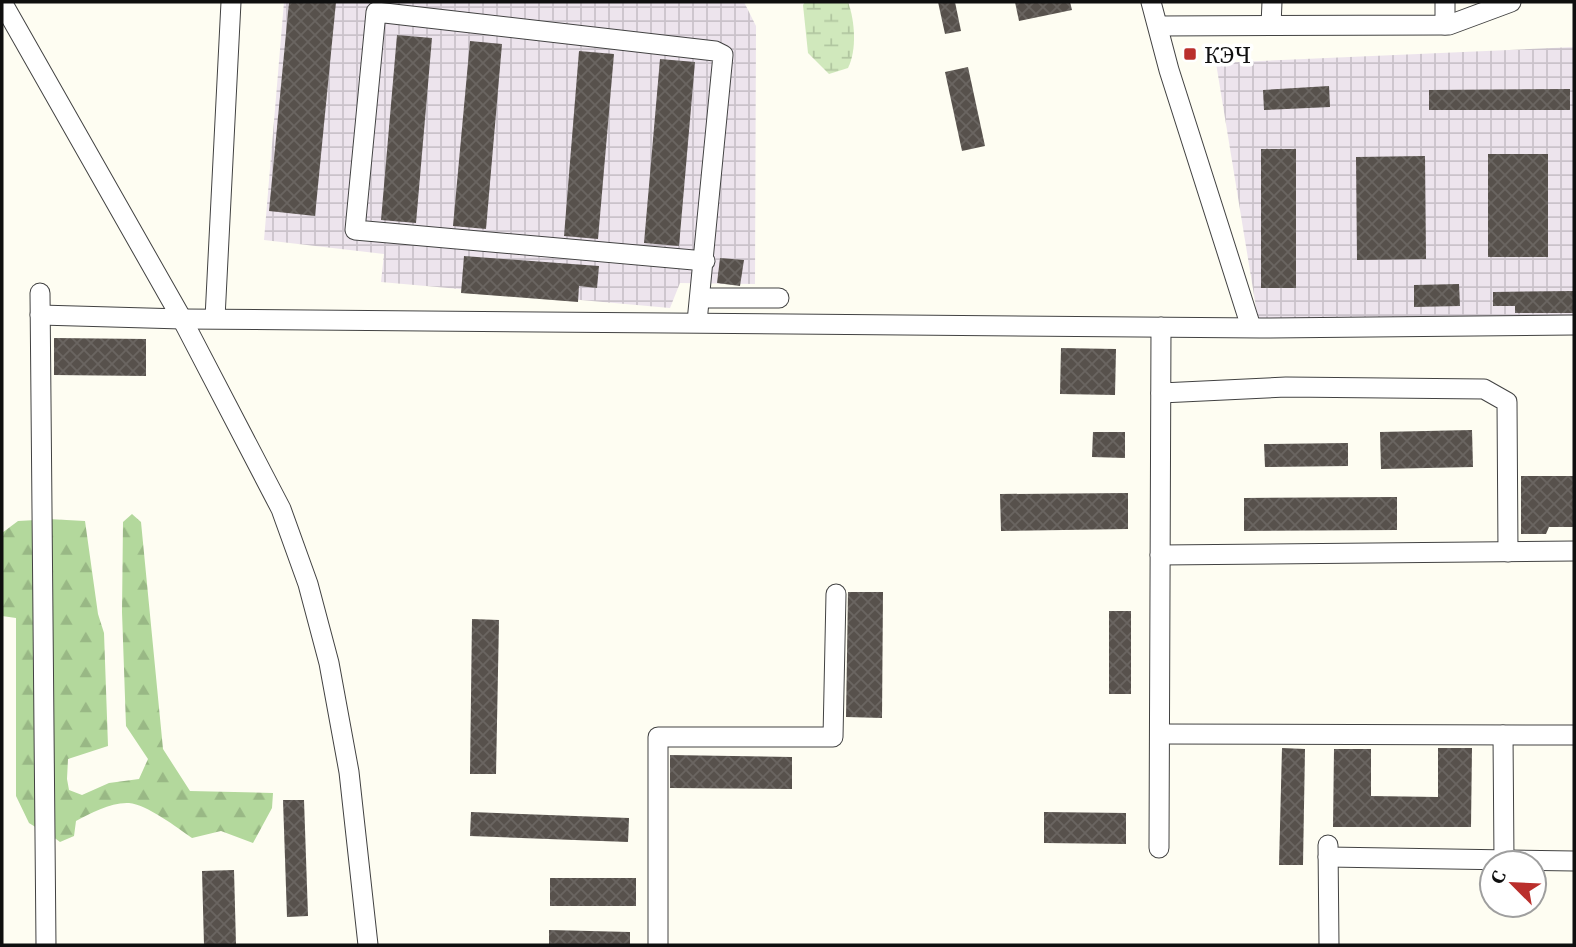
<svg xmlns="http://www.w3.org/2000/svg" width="1576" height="947" viewBox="0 0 1576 947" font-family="'Source Serif 4',serif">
<defs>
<pattern id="industrial-grid" width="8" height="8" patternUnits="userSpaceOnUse" patternTransform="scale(1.75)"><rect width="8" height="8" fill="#ede4ed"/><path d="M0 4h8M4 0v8" fill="none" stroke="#cac2ca"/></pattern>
<pattern id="forest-firs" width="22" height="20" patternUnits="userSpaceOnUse" patternTransform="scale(1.75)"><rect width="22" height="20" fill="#b3d89c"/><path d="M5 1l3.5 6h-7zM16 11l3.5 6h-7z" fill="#99b885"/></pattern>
<pattern id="wetland-marsh" width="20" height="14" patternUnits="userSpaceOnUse" patternTransform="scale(1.75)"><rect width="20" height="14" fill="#d0e8bc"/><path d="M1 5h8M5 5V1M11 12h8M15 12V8" fill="none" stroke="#b1c6a0"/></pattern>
<pattern id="building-cross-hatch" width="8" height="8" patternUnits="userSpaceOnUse" patternTransform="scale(1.75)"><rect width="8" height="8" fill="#57514c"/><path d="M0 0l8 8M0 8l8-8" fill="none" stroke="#6a6561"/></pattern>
</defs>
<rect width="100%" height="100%" fill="#fefdf2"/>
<g fill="url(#industrial-grid)">
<polygon points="284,2 744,2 756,26 755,284 680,283 670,308 381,282 384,254 264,240"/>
<polygon points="1574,47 1574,323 1261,338 1216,63"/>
</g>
<g fill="url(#forest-firs)">
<path d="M132 514 141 522 163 749 190 791 273 793 272 808 253 843 221 831 192 838C178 828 146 804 129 803 111 802 91 813 76 821L74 836 60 842 52 836 48 519 85 521 98 614 104 633 108 746 68 759 67 779 69 790 82 795 109 783 139 779 148 759 126 726 122 612 123 522Z"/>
<polygon points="36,520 37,828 29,823 16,796 16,618 2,616 2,533 18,521"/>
</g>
<path fill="url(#wetland-marsh)" d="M805 2H848C855 21 857 50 848 68L829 74 808 53 803 5Z"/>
<g fill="url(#building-cross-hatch)">
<polygon points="289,2 336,2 315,216 269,211"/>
<polygon points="938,2 955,2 961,31 945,34"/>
<polygon points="1015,2 1070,2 1072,10 1019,21"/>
<polygon points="397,35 432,38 416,223 381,220"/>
<polygon points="470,41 502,44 486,229 453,226"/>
<polygon points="579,51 614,54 598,239 564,236"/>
<polygon points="660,59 695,62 679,246 644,243"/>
<polygon points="968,67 985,146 962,151 945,72"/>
<polygon points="1329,86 1330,107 1264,110 1263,90"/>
<polygon points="1570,89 1570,110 1429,110 1429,90"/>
<rect x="1261" y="149" width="35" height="139"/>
<rect x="1488" y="154" width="60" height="103"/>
<polygon points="1425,156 1426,259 1357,260 1356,157"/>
<polygon points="464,256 599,266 597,288 579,286 578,302 461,293"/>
<polygon points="720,258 744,260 740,286 717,283"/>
<polygon points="1459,284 1460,306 1414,307 1414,285"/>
<polygon points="1574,291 1574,313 1515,313 1515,306 1493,306 1493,292"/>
<polygon points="54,338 146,339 146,376 54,375"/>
<polygon points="1061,348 1116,349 1115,395 1060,394"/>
<polygon points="1472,430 1473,467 1381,469 1380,432"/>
<polygon points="1093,432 1125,432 1125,458 1092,457"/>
<polygon points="1348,443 1348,466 1265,467 1264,444"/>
<polygon points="1521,476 1574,476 1574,527 1549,527 1546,534 1521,534"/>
<polygon points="1128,493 1128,529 1001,531 1000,494"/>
<polygon points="1397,497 1397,530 1244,531 1244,498"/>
<polygon points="848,592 883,592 882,718 846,717"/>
<rect x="1109" y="611" width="22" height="83"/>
<polygon points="472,619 499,620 496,774 470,774"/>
<polygon points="1282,748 1305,749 1303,865 1279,865"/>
<polygon points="1438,748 1472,748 1471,827 1333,827 1334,749 1371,749 1371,796 1438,797"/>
<polygon points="670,755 792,757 792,789 670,788"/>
<polygon points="283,800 304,800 308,916 287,917"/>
<polygon points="471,812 629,818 628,842 470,836"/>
<polygon points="1044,812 1126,813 1126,844 1044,843"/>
<polygon points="234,870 236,945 204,945 202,871"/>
<rect x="550" y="878" width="86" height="28"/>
<polygon points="549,930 630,932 630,945 549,945"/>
</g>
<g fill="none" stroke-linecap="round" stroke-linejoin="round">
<g stroke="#424242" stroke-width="21">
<g id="minor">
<polyline points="2,2 182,319 281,509 308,584 329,663 349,772 368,945"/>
<polyline points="1151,2 1169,70 1251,327"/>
<polyline points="1445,2 1445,25"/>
<polyline points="1271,25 1272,2"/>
<polyline points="1158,26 1449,25 1511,2"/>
<polyline points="40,293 46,945"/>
<polyline points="700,298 779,298"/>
<polyline points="40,315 182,319 1260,328 1574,325"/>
<polyline points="215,318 231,2"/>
<polyline points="697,322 723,55 715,51 376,12 355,230 705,261"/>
<polyline points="1161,393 1286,387 1484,389 1507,402 1508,552"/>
<polyline points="1160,555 1574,551"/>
<polyline points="1160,734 1574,735"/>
<polyline points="1503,735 1504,860"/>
<polyline points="1328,845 1329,945"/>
<polyline points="1159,848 1161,327"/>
<polyline points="1328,857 1574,861"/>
<polyline points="658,945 658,737 833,737 836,594"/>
</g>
</g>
<use href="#minor" stroke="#fff" stroke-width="19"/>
</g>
<rect fill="#ba2f2c" stroke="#fff" stroke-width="2.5" x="1183" y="47" width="14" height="14" rx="3.5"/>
<g text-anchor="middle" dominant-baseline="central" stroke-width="7" stroke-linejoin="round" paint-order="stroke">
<g font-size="24" fill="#0f0f0f" stroke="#fff" text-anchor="start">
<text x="1204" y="54">КЭЧ</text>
</g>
</g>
<rect width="1576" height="947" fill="none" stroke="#0f0f0f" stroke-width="7"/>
<g transform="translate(1513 884) rotate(294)"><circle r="33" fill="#ffffff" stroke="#9f9f9f" stroke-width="2"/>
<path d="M0-5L12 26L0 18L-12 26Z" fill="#ba2f2c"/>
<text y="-10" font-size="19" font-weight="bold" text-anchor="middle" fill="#0f0f0f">С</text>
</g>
</svg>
